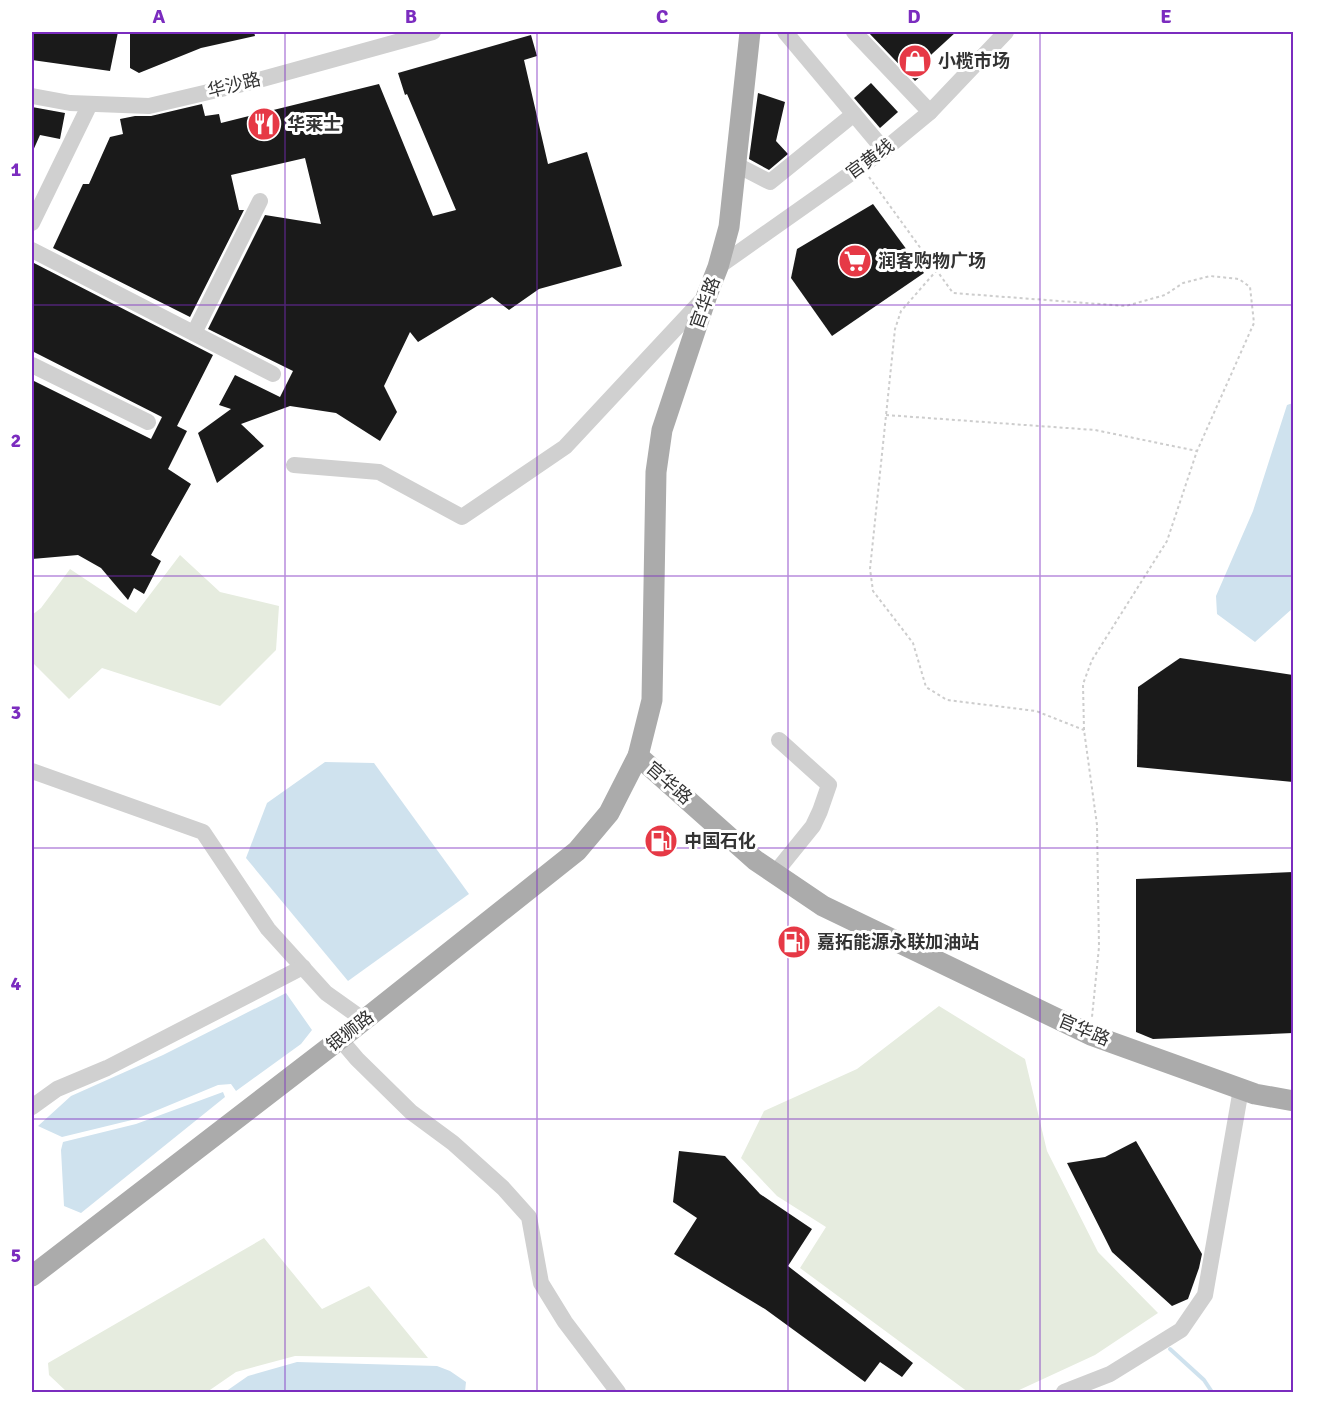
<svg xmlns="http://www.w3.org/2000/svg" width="1325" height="1424" viewBox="0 0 1325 1424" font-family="Signika,'Noto Sans SC',sans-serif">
<rect width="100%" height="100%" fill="#fff"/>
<g fill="#e6ecdf">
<polygon points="180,555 220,592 279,606 276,650 220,706 102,668 69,699 32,662 32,615 41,608 70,569 136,613"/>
<polygon points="939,1006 1025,1059 1047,1151 1098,1252 1158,1313 1095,1355 1015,1392 968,1392 800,1268 826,1227 777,1196 741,1158 764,1111 857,1069"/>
<polygon points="264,1238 322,1309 369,1286 428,1358 295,1356 236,1372 207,1392 67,1392 49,1375 48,1363"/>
</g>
<g fill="#cfe2ee">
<polygon points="1293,403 1293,608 1255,642 1217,614 1216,596 1253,511 1287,405"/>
<polygon points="325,762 374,763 469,894 348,981 246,858 267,803"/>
<polygon points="286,993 312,1030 301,1044 236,1091 231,1084 218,1085 136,1119 62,1137 38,1126 71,1096 163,1055"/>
<polygon points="223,1092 225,1097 81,1213 64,1206 61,1150 63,1142 136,1124"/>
<polygon points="297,1362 437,1366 450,1371 466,1382 465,1392 349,1390 333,1392 225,1392 248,1376"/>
</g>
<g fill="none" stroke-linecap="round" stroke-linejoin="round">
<polyline stroke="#cfe2ee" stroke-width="4" points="1170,1349 1204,1380 1212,1392"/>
</g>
<g fill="#1a1a1a">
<polygon points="32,32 118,32 110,71 32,60"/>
<polygon points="130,32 254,32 255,36 201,48 139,73 130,68"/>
<polygon points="868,32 956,32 921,64 927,71 915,81"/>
<polygon points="531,35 537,56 524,60 548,164 587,152 622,266 539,289 509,310 492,297 418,342 410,332 384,386 397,412 380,441 336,413 290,406 241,424 264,446 217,483 198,433 231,409 219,405 235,375 280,397 293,371 208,329 265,215 321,224 305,158 231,175 239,210 244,210 190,317 53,248 83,184 89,184 110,137 123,134 120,119 135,116 151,116 202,104 205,116 219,114 221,123 379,84 433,216 456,210 407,94 405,95 398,73"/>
<polygon points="871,83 898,112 880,128 854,98"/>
<polygon points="758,93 785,102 776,141 788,154 769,170 749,159"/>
<polygon points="32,107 65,113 60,139 40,135 32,153"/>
<polygon points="873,204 924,273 832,336 791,278 797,249"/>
<polygon points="32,262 213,355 177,426 187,431 168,469 191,484 151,555 161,561 144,594 134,588 128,600 101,568 78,555 32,559 32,380 151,439 162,417 32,351"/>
<polygon points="1180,658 1293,675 1293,782 1137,767 1138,687"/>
<polygon points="1293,872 1293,1033 1153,1039 1136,1032 1136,879"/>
<polygon points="1136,1141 1202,1254 1199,1268 1188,1299 1172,1306 1112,1252 1067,1163 1105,1157"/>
<polygon points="679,1151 725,1156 760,1194 812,1229 788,1266 913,1363 902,1377 880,1362 865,1382 765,1309 674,1254 697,1218 673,1202"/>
</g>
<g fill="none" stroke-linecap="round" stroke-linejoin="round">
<g stroke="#cdcdcd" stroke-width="2" stroke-dasharray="3 3" stroke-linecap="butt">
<polyline points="869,177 953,293 1126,306 1165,295 1183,283 1210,276 1239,279 1250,287 1254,323 1197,451 1167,541 1092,660 1083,684 1084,730 1097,825 1099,947 1092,1017"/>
<polyline points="937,270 901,311 895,329 870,569 873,591 913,643 926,687 947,700 1036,711 1084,730"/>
<polyline points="886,415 1095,430 1197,451"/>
</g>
<g stroke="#d0d0d0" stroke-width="16">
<polyline points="785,32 884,150"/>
<polyline points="854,32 930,112"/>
<polyline points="32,96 70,103 149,106 255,81 433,32"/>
<polyline points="735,164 770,182 854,114"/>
<polyline points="32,223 90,104"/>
<polyline points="32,250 273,374"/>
<polyline points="718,267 884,150 930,112 1006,32"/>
<polyline points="194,333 260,201"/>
<polyline points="32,365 148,422"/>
<polyline points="294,465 379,472 462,517 565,447 705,297"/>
<polyline points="32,771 203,832 268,929 326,993 364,1020"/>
<polyline points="775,873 813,826 820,811 829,785 779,740"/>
<polyline points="340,1039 357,1059 411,1112 453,1143 503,1188 529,1217 541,1283 565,1322 618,1392"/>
<polyline points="32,1107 57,1089 107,1068 303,967"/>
<polyline points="1064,1392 1110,1374 1181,1330 1205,1295 1241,1089"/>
</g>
<g stroke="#ababab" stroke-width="21">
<polyline points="638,756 755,860 823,906 1091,1035 1255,1094 1294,1101"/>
<polyline points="32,1276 344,1036 577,851 609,813 638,756 652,700 656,472 662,430 707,295 718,267 729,227 750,32"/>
</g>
</g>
<path fill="none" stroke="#7b2cbf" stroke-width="1.5" stroke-opacity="0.55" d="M285 32V1392M537 32V1392M788 32V1392M1040 32V1392M32 305H1294M32 576H1294M32 848H1294M32 1119H1294"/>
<defs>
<g id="shop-disc" transform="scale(1.725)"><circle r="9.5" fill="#e63946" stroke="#fff"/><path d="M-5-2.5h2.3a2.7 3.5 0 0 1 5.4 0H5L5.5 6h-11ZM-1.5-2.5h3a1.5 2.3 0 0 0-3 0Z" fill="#fff"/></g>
<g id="restaurant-disc" transform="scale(1.725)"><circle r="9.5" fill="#e63946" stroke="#fff"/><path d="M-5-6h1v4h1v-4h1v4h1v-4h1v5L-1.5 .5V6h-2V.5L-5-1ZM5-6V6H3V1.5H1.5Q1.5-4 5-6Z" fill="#fff"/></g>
<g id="supermarket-disc" transform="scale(1.725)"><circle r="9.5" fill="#e63946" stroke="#fff"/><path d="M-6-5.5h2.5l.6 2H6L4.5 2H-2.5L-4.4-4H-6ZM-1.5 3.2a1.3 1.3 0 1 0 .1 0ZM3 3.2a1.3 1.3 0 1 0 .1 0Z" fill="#fff"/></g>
<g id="fuel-disc" transform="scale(1.725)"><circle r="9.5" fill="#e63946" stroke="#fff"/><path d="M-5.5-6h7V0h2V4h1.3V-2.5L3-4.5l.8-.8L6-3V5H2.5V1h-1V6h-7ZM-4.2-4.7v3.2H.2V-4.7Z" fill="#fff"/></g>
</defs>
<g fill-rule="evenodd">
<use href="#shop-disc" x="915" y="61"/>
<use href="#restaurant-disc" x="264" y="124"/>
<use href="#supermarket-disc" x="855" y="261"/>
<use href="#fuel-disc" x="661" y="841"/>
<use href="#fuel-disc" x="794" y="942"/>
</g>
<g text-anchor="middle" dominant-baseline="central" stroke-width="6" stroke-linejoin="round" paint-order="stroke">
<g font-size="18" font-weight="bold" fill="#333" stroke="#fff" text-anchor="start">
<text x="938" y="61">小榄市场</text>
<text x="287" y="124">华莱士</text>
<text x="878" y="261">润客购物广场</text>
<text x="684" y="841">中国石化</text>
<text x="817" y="942">嘉拓能源永联加油站</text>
</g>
<g font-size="18" fill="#333" stroke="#fff">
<text transform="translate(234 85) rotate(-14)">华沙路</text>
<text transform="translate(870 159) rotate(-36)">官黄线</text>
<text transform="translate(705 303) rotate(-70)">官华路</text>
<text transform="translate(669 783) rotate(41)">官华路</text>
<text transform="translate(1084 1030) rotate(23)">官华路</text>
<text transform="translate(350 1031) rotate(-38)">银狮路</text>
</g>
</g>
<rect width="1325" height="1424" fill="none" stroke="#ffffff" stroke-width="66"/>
<rect x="33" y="33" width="1259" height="1358" fill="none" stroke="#7b2cbf" stroke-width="2"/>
<g font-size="20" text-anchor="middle" font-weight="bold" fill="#7b2cbf">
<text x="159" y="23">A</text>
<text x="411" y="23">B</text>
<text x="662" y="23">C</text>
<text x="914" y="23">D</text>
<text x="1166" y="23">E</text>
<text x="16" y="176">1</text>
<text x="16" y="447">2</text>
<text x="16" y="719">3</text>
<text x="16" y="990">4</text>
<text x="16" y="1262">5</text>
</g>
</svg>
